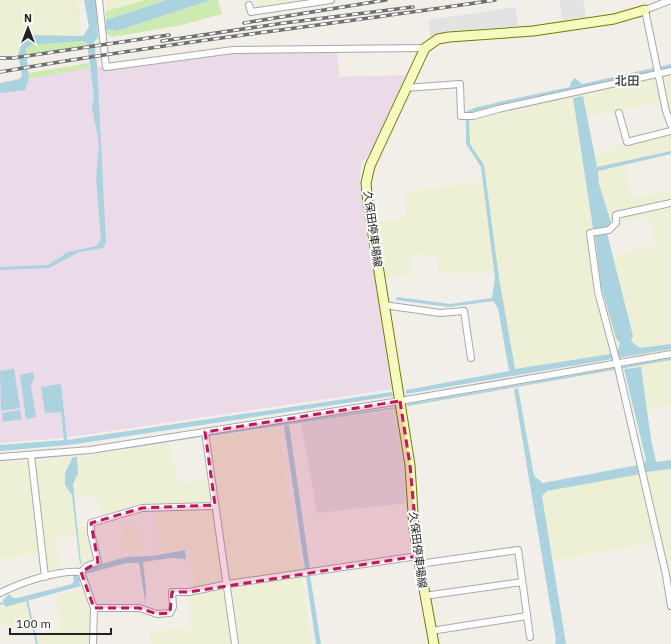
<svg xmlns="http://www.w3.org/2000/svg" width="671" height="644" viewBox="0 0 671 644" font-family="'IBM Plex Sans','Noto Sans JP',sans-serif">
<rect width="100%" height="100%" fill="#f2efe9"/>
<polygon fill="#ebdbe8" points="337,48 339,77 406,75 372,151 361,163 360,185 393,389 64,438 0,443 0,84 83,69 233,50"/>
<g fill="#eef0d5" fill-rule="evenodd">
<polygon points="0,0 77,0 83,36 29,35 23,39 18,55 0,55"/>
<polygon points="106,0 145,0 106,11"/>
<polygon points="256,0 311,0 257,8"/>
<path d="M671 74V108L669 109 666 101 584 118 590 152 671 134V152L624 163 632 197 671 192V406L641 411 628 352 512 373 496 273 440 274 436 254 410 256 412 276 386 278 377 222 407 218 405 191 484 181 482 166 468 144 469 121ZM649 218 655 245 607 257 600 227 606 220 616 223Z"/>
<polygon points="279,427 312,644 152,644 149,630 190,628 189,592 194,591 189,548 159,552 155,511 218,508 209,439"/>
<polygon points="168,443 180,484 207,478 211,502 138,504 101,515 96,493 74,498 77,527 86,526 93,559 81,563 77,535 54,539 59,570 48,572 45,552 0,560 0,463 77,457"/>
<polygon points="671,465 671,591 662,542 549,562 538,491"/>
<polygon points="120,526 136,526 140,550 124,551"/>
<polygon points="83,589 90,613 89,644 37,644 36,636 60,630 56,595"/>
<polygon points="27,600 33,624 0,627 0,609"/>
</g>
<g fill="#cdebb0">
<polygon points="145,0 166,0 106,20 106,11"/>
<polygon points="211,0 218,0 222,14 178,26 112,37 106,34 106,29 117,31"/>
<polygon points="83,41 87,43 87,46 26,54 26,49 31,45"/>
<polygon points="89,63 89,68 29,79 28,73"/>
</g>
<g fill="#e2e2e2">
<polygon points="559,0 583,0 586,17 563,20"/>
<polygon points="515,7 518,26 448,31 430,37 429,20"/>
<polygon points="396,410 404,466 406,503 317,513 301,423"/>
</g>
<g fill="#aad3df">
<polygon points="84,0 96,0 98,38 94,42 97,64 106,243 103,248 79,252 49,268 0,270 0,267 48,265 68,252 96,246 101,240 96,177 99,144 92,107 94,96 87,43 83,41 31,45 26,49 29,79 25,90 0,93 0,83 19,79 22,76 18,55 23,39 29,35 83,36 89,27"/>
<polygon points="166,0 211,0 117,31 106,29 106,20"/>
<path d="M671 64V68L498 105 487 110 472 112 469 121 470 144 484 165 499 278 515 369 617 353 620 343 616 338 601 286 595 236 599 235 598 229 593 228 573 98 583 96 597 167 671 151V154L598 171 599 184 611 222 606 228 607 233 633 336 631 341 640 348 671 344V349L406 394V390L509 371 498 308 493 301 449 307 396 300 397 297 450 304 492 298 495 278 481 167 466 144V112C474 106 488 106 498 102L570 87 571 82 575 78 582 84Z"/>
<polygon points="641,367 651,439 656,462 671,460 671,469 646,472 644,464 646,460 624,369"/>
<polygon points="14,369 20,408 1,411 0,371"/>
<polygon points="33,372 34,379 31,385 36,417 26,419 20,375"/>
<polygon points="61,384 67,440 392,392 393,396 69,445 0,451 0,445 64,440 61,412 45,413 41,387"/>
<polygon points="518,388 534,476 543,483 638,465 641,474 547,491 542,496 566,644 555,644 556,640 514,389"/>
<polygon points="20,410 22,419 3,422 2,413"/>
<polygon points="289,425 310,569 305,569 284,426"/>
<polygon points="73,457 77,457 78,473 73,484 81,563 80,565 72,495 65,485 65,473"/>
<polygon points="185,550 186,559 171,558 143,562 146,589 146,606 139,563 126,563 86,574 85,572 88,568 126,557 152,556"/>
<polygon points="73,575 77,575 81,580 79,582 81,586 5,607 3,600 9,594 13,598 17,598 72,584 74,581"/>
<polygon points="310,575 321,644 316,644 306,576"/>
</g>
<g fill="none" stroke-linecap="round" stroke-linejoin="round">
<g stroke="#aad3df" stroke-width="2">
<polyline points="408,405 671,359"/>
<polyline points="210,435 395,408"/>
<polyline points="125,448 200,436"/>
<polyline points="36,458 87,453"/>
<polyline points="0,460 27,458"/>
<polyline points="27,600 37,644"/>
<polyline points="0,604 4,603"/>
</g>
<g stroke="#a9a9a9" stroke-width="8">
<g id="minor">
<polyline points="99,0 106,67 233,50 425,48"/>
<polyline points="671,0 645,10 666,111 671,125"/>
<polyline points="249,5 251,12 331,0"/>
<polyline points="405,88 460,84 461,116 473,116 498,109 671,71"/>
<polyline points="619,113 627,142 671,131"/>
<polyline points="671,203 616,215 616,223 609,230 590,233 598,292 617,363 666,575 671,606"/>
<polyline points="384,305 440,313 464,311 471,358"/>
<polyline points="205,432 235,644"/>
<polyline points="31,455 45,577"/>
<polyline points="0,457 90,450 400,401 671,354"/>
<polyline points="419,564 518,550 530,637"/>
<polyline points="81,572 87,566 98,562 91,533 91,523 142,508 212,506 215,503"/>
<polyline points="81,572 94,608 93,644"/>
<path d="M0 593C22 582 57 570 81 572"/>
<polyline points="424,596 522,582"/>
<polyline points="94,608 139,608 157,614 170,613 173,607 172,592 189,592 228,584 418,556"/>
<polyline points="431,631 527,616"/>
</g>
</g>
<g stroke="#707d05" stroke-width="11">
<polyline id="secondary" points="434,644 418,556 414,529 410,465 368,203 366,183 370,166 425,48 438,39 449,37 533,31 614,19 645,10"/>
</g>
<use href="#minor" stroke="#fff" stroke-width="6"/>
<use href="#secondary" stroke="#f7fabf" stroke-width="9"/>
<g stroke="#707070" stroke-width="3.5">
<g id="rail">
<polyline points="244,23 386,0"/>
<polyline points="162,41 284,23 413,7"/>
<polyline points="0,58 13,58 169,35"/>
<path d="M0 72C164 43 330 25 495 0"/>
</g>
</g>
<use href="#rail" stroke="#fff" stroke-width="2" stroke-dasharray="6" stroke-linecap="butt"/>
</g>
<path fill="#c2185b" fill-opacity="0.2" stroke="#c2185b" stroke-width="3" stroke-dasharray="8 5" stroke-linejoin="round" d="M400 401 410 465 418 556 189 592H172L170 613 157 614 139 608H94L81 572 98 562 91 523 142 508 215 505 205 432Z"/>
<g text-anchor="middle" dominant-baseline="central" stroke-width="4" stroke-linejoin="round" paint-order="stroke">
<g font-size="11" fill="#222" stroke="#fff">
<text transform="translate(373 229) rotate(82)">久保田停車場線</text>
<text transform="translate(418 550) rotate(83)">久保田停車場線</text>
</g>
<g font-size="12" font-weight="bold" fill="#555" stroke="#fff">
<text x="627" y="80">北田</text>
</g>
</g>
<g transform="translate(28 28)" stroke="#ffffff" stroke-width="3" paint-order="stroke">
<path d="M0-3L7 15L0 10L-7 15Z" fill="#222222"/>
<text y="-6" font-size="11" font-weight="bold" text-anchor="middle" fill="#222222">N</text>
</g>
<path d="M10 628v6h101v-6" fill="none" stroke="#222222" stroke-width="2"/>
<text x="16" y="628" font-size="12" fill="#222222" stroke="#ffffff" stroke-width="3" paint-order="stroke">100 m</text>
</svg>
